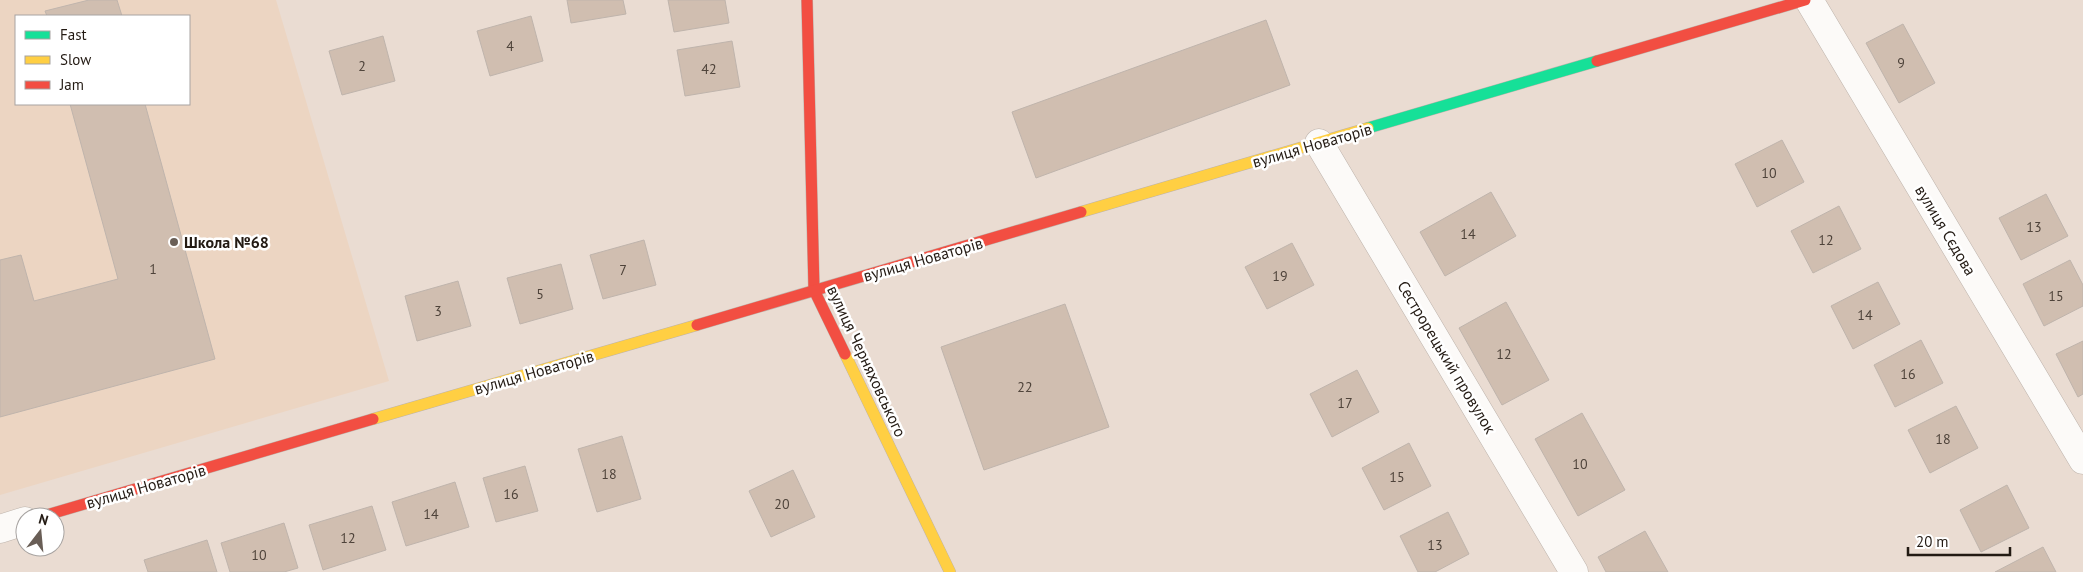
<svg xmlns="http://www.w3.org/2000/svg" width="2083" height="572" viewBox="0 0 2083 572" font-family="'PT Sans',sans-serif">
<rect width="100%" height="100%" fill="#eadcd2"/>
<path fill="#ecd5c2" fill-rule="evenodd" d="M0 0H276L389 381 0 495ZM16 16H189V104H16Z"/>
<g fill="#d0beb0" stroke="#bfb4ac">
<polygon points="89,0 117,0 122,16 47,16 45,11"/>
<polygon points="567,0 623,0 626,14 571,23"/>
<polygon points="668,0 725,0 729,23 674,32"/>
<polygon points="531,16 543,61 490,76 477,31"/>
<polygon points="1266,20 1290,85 1036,178 1012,112"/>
<polygon points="1903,24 1935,83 1899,103 1866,43"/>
<polygon points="383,36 395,81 342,95 329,51"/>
<polygon points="732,41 740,87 685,96 677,50"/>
<polygon points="70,104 145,104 215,359 0,417 0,260 21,255 34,301 118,279"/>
<polygon points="1782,140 1804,182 1757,207 1735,164"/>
<polygon points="1491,192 1516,236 1445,276 1420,232"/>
<polygon points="2046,194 2068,236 2021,260 1999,218"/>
<polygon points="1839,206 1861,249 1813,273 1791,231"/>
<polygon points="644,240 656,285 603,299 590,255"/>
<polygon points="1292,243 1314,285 1267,309 1245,267"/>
<polygon points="2070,260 2083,285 2083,306 2044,326 2023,284"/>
<polygon points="561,264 573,309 520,324 507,278"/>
<polygon points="458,281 471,326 417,341 405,296"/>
<polygon points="1878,282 1900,324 1853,349 1831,306"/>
<polygon points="1506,302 1549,380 1502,405 1459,328"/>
<polygon points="1065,304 1109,427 984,470 941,347"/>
<polygon points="1921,340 1943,383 1895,407 1874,365"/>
<polygon points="2083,341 2083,394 2078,397 2056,354"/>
<polygon points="1357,370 1379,412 1332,437 1310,394"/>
<polygon points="1956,406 1978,448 1930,473 1908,430"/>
<polygon points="1582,413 1625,490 1578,516 1535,439"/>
<polygon points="622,436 641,499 597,512 578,449"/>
<polygon points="1409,443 1431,486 1384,510 1362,468"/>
<polygon points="525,466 538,511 496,522 483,478"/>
<polygon points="793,470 815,517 771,537 749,491"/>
<polygon points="455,482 469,527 406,546 392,502"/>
<polygon points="2007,485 2029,528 1981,552 1960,510"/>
<polygon points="372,506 386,550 323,570 309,525"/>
<polygon points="1448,512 1469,554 1435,572 1418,572 1400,536"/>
<polygon points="284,523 298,568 284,572 230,572 221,543"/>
<polygon points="1645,531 1668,572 1606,572 1598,557"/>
<polygon points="207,540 217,572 148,572 144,560"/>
<polygon points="2043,547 2056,572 1995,572"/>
</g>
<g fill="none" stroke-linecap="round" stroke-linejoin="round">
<g stroke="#bdb3ab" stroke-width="29">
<g id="street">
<polyline points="1809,0 2083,460"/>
<polyline points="1319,143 1574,572"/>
<polyline points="0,529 25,521"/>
</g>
</g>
<g stroke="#bdb3ab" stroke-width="12">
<polyline id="fast" points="1368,128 1597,61"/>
</g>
<g stroke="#bdb3ab" stroke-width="12">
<g id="slow">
<polyline points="1081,212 1368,128"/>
<polyline points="845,354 950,572"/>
<polyline points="373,419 697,325"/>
</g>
</g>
<g stroke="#bdb3ab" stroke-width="12">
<g id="jam">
<polyline points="807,0 814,290 845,354"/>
<polyline points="1597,61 1805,0"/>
<polyline points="697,325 1081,212"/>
<polyline points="40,517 373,419"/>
</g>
</g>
<use href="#street" stroke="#fcfaf8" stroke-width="28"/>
<use href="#fast" stroke="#16e098" stroke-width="11"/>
<use href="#slow" stroke="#ffcf43" stroke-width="11"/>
<use href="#jam" stroke="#f24e42" stroke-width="11"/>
</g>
<circle fill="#695e56" stroke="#fff" stroke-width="2" cx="174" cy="242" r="5"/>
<g text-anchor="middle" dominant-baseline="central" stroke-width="5" stroke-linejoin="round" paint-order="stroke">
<g font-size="14" fill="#4e433a">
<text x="510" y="46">4</text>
<text x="1901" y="63">9</text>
<text x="362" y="66">2</text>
<text x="709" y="69">42</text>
<text x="1769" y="173">10</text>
<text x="2034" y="227">13</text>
<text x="1468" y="234">14</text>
<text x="1826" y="240">12</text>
<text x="153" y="269">1</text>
<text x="623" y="270">7</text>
<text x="1280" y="276">19</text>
<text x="540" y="294">5</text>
<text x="2056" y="296">15</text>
<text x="438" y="311">3</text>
<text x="1865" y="315">14</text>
<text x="1504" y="354">12</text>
<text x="1908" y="374">16</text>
<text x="1025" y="387">22</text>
<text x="1345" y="403">17</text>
<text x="1943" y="439">18</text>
<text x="1580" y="464">10</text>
<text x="609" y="474">18</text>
<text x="1397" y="477">15</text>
<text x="511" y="494">16</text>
<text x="782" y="504">20</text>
<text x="431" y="514">14</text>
<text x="348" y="538">12</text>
<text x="1435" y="545">13</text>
<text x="259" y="555">10</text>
</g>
<g font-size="16" fill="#231a13" stroke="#fff">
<text transform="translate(1312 145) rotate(-16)">вулиця Новаторів</text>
<text transform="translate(1946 230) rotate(59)">вулиця Сєдова</text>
<text transform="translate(923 259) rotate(-16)">вулиця Новаторів</text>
<text transform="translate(1447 357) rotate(59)">Сестрорецький провулок</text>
<text transform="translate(867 361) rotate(65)">вулиця Черняховського</text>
<text transform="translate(534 372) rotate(-16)">вулиця Новаторів</text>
<text transform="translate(146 486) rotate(-16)">вулиця Новаторів</text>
</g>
<g font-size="16" font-weight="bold" fill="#231a13" stroke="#fff" text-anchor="start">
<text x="184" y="242">Школа №68</text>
</g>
</g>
<rect x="15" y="15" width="175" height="90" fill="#ffffff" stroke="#a7a3a1"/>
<rect x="25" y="31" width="25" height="8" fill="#16e098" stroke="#a7a3a1"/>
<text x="60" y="40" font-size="15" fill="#231a13">Fast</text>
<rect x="25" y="56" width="25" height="8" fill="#ffcf43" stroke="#a7a3a1"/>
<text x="60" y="65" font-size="15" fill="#231a13">Slow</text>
<rect x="25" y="81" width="25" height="8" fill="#f24e42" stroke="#a7a3a1"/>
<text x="60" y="90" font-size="15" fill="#231a13">Jam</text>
<g transform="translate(40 532) rotate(16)"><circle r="24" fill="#ffffff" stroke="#a7a3a1"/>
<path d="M0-4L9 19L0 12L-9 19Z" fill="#695e56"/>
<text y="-8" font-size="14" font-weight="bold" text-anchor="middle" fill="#231a13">N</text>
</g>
<path d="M1908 547v8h102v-8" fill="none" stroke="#231a13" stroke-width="2.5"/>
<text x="1916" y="547" font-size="15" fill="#231a13" stroke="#ffffff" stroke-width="4" paint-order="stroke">20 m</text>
</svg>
